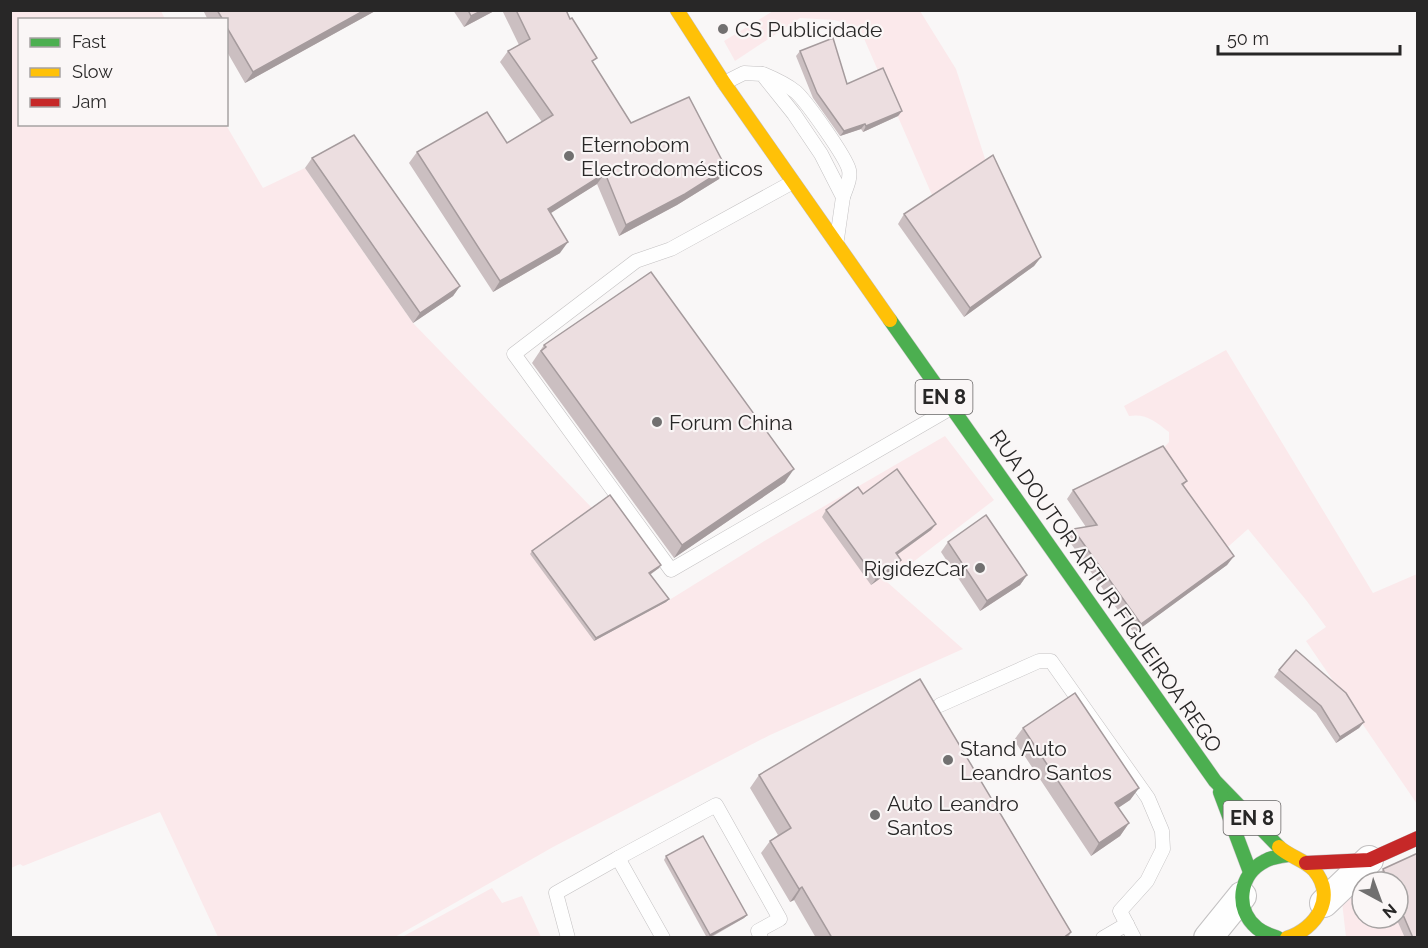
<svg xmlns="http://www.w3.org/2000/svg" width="1428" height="948" viewBox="0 0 1428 948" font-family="Raleway,sans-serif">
<rect width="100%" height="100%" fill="#f9f7f7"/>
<g fill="#fbe9eb">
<polygon points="11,11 161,11 165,19 20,20 20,124 226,125 263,188 305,168 413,323 593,509 594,641 666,602 766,540 945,436 994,500 887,582 963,649 770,735 553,847 395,937 218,937 160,812 23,866 20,864 11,868"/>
<polygon points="773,11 920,11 956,69 988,168 935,202 859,27 834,20 800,18 735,61 724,41"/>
<path d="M1226 350 1373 593 1417 574V804L1306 641 1326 627 1306 600 1248 529 1220 554 1157 455 1169 442V432C1156 422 1146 413 1129 416L1124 406Z"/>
<polygon points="1370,875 1377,875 1380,882 1362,882 1362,918 1396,918 1405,937 1346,937 1342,902 1352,889"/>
<polygon points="492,888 502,903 522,896 541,937 402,937"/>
</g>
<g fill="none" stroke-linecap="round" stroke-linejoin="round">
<g stroke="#c3c1c2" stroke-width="15">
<g id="lane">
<path d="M763 74C775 79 786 84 796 92 806 101 846 157 849 170 851 179 846 188 843 197"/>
<polyline points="724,83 744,73 762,74 794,114 821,154 843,197 837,239"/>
<polyline points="793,182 671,249 636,261 514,354 671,570 951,408"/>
<polyline points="940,705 1039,661 1051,661 1148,798 1162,831 1163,849 1147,881 1120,911 1134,938"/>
<polyline points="618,858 716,805 780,919 758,931 761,938"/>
<polyline points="568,938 556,893 618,858 663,938"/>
<polyline points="1103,938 1127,924"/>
</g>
</g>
<g stroke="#c3c1c2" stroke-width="30">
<g id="street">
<polyline points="1324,903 1369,860"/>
<polyline points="1208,938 1242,896"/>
</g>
</g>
<g stroke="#c3c1c2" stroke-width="15">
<g id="fast">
<polyline points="890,320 1215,781 1279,847"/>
<polyline points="1220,792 1250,872"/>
<path d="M1278 938C1270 935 1263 933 1257 928 1234 909 1239 874 1265 861 1272 857 1280 856 1288 855"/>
</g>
</g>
<g stroke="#c3c1c2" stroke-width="15">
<g id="slow">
<polyline points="677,10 724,83 890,320"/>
<path d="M1279 847C1290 857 1305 860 1314 870 1337 897 1316 929 1287 938"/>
</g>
</g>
<g stroke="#c3c1c2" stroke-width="15">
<polyline id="jam" points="1306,863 1369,860 1418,838"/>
</g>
<use href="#lane" stroke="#fefefe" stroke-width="14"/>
<use href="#street" stroke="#fefefe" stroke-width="28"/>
<use href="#fast" stroke="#4caf50" stroke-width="14"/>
<use href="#slow" stroke="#ffc107" stroke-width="14"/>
<use href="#jam" stroke="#c62828" stroke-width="14"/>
</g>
<g fill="#cbbfc1">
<polygon points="203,10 377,10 245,83 226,50 226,20 208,20"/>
<polygon points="453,10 496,10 464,27"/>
<polygon points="502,10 566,10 593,63 631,123 719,179 677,205 619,236 597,184 550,213 560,253 493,292 409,163 417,152 507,143 542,122 500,62 508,51 519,45"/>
<polygon points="800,51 847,84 902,111 898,116 863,132 861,129 840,136 813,98 796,56"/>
<polygon points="312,158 460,286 453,296 413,323 305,168"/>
<polygon points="904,214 1041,257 1034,266 964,317 898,224"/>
<polygon points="544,345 785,482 674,558 532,363"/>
<polygon points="1187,481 1183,486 1234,556 1227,565 1134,633 1067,538 1073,529 1086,527 1067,499 1073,490"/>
<polygon points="863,494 936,524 931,530 897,555 901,560 896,567 871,585 822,517 826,510"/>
<polygon points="948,542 1027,575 1020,585 980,611 941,552"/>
<polygon points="532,551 661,565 659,568 650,575 669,599 666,602 594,641 530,554"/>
<polygon points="1279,670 1364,722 1359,728 1336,743 1316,713 1274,677"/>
<polygon points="1023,728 1139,788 1130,800 1118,808 1129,823 1120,836 1091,856 1014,740"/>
<polygon points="759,775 1071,932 1068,938 816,938 794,900 790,902 761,853 770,841 778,835 750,788"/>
<polygon points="1418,853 1418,938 1405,938 1396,918 1398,918 1398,882 1380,882 1378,877 1383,869"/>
<polygon points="666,856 747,915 744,918 710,938 707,938 664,860"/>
</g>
<g fill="#a59b9d">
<polygon points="365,10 377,10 245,83 253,72"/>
<polygon points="483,10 496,10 464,27 471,16"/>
<polygon points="902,111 898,116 863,132 866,126"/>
<polygon points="865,124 861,129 840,136 844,131"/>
<polygon points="726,168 719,179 677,205 619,236 626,225"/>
<polygon points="605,173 597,184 540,220 548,209"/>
<polygon points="568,242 560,253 493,292 500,281"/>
<polygon points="1041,257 1034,266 964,317 970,308"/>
<polygon points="460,286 453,296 413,323 420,313"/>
<polygon points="794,469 785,482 674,558 682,545"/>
<polygon points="936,524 931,530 891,559 896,553"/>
<polygon points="1234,556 1227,565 1134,633 1141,624"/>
<polygon points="901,560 896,567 871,585 876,579"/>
<polygon points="661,565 659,568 646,577 649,573"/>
<polygon points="1027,575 1020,585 980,611 987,601"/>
<polygon points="669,599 666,602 594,641 596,638"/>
<polygon points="1364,722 1359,728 1336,743 1340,737"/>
<polygon points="1139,788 1130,800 1106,816 1115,803"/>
<polygon points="1129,823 1120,836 1091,856 1099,843"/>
<polygon points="802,887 794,900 790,902 799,889"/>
<polygon points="747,915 744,918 708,938 710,935"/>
</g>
<g fill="#ecdee0" stroke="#a59b9d" stroke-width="1.5">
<polygon points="217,10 365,10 253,72 226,26 226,20 223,20"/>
<polygon points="468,10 483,10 471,16"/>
<polygon points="516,10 566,10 570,19 572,18 597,58 592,61 631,123 689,97 726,168 685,194 626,225 605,173 548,209 568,242 500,281 417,152 487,112 507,143 553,115 508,51 530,39"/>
<polygon points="833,38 847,84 883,68 902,111 866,126 865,124 844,131 817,93 800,51"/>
<polygon points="354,135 460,286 420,313 312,158"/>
<polygon points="993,155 1041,257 970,308 904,214"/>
<polygon points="651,272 794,469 682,545 541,351 546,347 544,345"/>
<polygon points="1163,446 1187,481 1182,484 1234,556 1141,624 1073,529 1097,525 1073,490"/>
<polygon points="897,469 936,524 896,553 901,560 876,579 826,510 858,487 863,494"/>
<polygon points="610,495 661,565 649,573 669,599 596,638 532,551"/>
<polygon points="986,515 1027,575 987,601 948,542"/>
<polygon points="1296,650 1346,693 1364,722 1340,737 1321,706 1279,670"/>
<polygon points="920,679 1071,932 1063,938 832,938 802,887 799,889 770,841 791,828 759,775"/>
<polygon points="1075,693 1139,788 1115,803 1129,823 1099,843 1023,728"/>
<polygon points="703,836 747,915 710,935 666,856"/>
<polygon points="1418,853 1418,938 1413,938 1398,903 1398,882 1388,882 1383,869"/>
</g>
<g fill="#717070" stroke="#faf6f6" stroke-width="2">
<circle cx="723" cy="29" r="6"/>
<circle cx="569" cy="156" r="6"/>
<circle cx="657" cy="422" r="6"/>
<circle cx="980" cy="568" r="6"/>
<circle cx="948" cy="760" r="6"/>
<circle cx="875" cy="815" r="6"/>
</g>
<g text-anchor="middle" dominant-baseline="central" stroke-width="4.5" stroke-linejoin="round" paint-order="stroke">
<g fill="#faf6f6" stroke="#676565" stroke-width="1.5">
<rect x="915.5" y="380" width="57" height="34" rx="4.5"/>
<rect x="1223.5" y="801" width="57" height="34" rx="4.5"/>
</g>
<g font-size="20" font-weight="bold" fill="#282727">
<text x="944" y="397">EN 8</text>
<text x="1252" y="818">EN 8</text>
</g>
<g font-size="21" fill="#282727" stroke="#faf6f6" text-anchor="start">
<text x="735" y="29">CS Publicidade</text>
<text x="581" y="144">Eternobom<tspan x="581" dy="24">Electrodomésticos</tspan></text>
<text x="669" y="422">Forum China</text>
<text x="968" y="568" text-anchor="end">RigidezCar</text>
<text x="960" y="748">Stand Auto<tspan x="960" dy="24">Leandro Santos</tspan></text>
<text x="887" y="803">Auto Leandro<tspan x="887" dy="24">Santos</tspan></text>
</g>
<g font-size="21" fill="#282727" stroke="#faf6f6">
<text transform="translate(1106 591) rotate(55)">RUA DOUTOR ARTUR FIGUEIROA REGO</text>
</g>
</g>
<rect width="1428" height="948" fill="none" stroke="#282727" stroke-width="24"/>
<rect x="18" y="18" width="210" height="108" fill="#faf6f6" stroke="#a6a3a3" stroke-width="1.5"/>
<rect x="30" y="38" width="30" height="9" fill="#4caf50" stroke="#a6a3a3" stroke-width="1.5"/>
<text x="72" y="48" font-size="18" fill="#282727">Fast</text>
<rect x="30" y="68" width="30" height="9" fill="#ffc107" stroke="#a6a3a3" stroke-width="1.5"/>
<text x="72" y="78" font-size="18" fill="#282727">Slow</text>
<rect x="30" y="98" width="30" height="9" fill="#c62828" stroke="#a6a3a3" stroke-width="1.5"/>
<text x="72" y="108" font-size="18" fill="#282727">Jam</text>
<g transform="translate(1380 900) rotate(139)"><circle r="28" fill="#faf6f6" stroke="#a6a3a3" stroke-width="1.5"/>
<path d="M0-4.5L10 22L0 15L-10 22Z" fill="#717070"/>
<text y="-9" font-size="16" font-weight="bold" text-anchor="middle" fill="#282727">N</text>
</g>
<path d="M1218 45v9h182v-9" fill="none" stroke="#282727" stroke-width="3"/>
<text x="1227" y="45" font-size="18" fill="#282727" stroke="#faf6f6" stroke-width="4.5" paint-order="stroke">50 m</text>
</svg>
